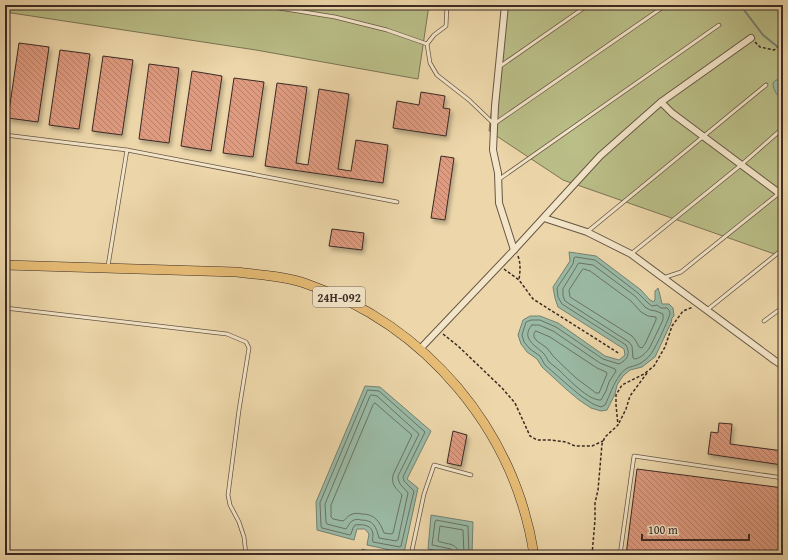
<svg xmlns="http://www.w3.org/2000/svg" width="788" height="560" viewBox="0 0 788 560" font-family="'Gentium Book Plus',serif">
<defs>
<pattern id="building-back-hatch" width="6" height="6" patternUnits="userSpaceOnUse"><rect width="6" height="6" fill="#df9b80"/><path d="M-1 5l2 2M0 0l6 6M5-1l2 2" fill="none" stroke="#b67f69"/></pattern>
<filter id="shadow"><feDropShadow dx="2" dy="3.5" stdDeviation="2" flood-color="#0004"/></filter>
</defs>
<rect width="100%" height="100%" fill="#edd7aa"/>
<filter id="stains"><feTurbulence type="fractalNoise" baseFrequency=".005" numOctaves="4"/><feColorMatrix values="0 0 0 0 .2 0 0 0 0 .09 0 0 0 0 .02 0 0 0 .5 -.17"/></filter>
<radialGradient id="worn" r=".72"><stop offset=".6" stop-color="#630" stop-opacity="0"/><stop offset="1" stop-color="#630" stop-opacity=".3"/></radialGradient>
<g fill="#babe87" stroke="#7a7456">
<polygon points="5,5 429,5 418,79 256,50 5,12"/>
<polygon points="504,5 783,5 783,257 563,180 489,131"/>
</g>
<g fill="#9abaa5" stroke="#748172">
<path d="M776 80H781L783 81V101C778 96 773 91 773 83Z"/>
<polygon points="569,252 596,256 641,290 650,300 654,302 655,299 655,291 658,288 660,295 662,304 669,304 673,308 674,316 672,318 671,323 655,357 642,367 630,370 623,376 617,385 615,394 607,410 601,411 591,408 579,400 566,389 542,367 537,359 527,352 521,344 518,335 523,320 530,316 540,316 558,323 605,356 619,360 625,355 624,349 558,307 555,298 553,287 570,261"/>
<polygon points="365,386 380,387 431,431 407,479 418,488 404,553 367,545 369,534 365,529 357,529 354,540 317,530 316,502"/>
<polygon points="431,515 473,522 472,555 461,555 428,549"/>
<polygon points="362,549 383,555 362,555"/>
</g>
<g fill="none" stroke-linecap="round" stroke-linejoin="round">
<g stroke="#6a7265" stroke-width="1">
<path d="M576 257 595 260 638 293 648 303 652 306 657 305 661 308H667C669 310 670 311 670 314 669 318 654 352 650 355 648 358 644 361 641 363 632 368 627 365 620 375 613 384 610 395 605 405L601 407 593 404 581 396 569 386 545 365 540 356 530 349 524 342 522 335 526 322 531 320H540L556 327 603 359 619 364C627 360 631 354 626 345L562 304 558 297 557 288 573 264 574 258Z"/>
<path d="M579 263 593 265 635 296 645 307 650 310 656 311 663 314V320L650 347C647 352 641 358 635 359L633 358 632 346 629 342 565 301 563 296V289Z"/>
<polygon points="584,269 590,271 631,301 641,312 648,316 656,317 656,320 645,344 642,348 639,347 636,341 632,336 570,297 569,290 582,270"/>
<path d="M532 325H539L553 331 600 363 615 369 616 371 609 382 606 391 601 400C589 401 568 379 559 370 556 367 552 365 549 362 547 359 545 354 542 352 537 347 532 345 529 339 526 334 529 328 532 325Z"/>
<polygon points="536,331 550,337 597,368 606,372 607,374 599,393 596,393 576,378 554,357 547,348 537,341 534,337 534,334"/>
<path d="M368 390 379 391 425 432 403 477 404 481 414 491 401 546 400 547 373 542C372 539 373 537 373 535 373 525 363 524 355 525L353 528 351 534 350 535 322 528 321 526 320 503Z"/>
<path d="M372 395 377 396 419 434 398 476C398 485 404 487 408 493L398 540 396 541 379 538C376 527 374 520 361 520 358 519 355 519 352 521 349 523 348 527 346 529L327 524 326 522 325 504 370 396Z"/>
<path d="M375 403 412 435 393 475C391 485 396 488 402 495L393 533 391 534 384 533C380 522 375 514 362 514 358 513 354 513 350 515 347 517 345 520 343 521L333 519 331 517V505L373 405Z"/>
<polyline points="454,555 454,552 451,549 432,545 435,522 436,520 468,526 469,555"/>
<path d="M459 555C458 542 447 545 438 541L440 526 463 530 464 555"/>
</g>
<polyline stroke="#748172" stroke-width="2" points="739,5 741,6 763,35 783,51"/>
</g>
<g fill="url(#building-back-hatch)" stroke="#3a2b25" filter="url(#shadow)">
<polygon points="19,43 49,47 38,122 8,118"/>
<polygon points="60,50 90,54 79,129 49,125"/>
<polygon points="103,56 133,60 122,135 92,131"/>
<polygon points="149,64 179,68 169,143 139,139"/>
<polygon points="192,71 222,76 211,151 181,146"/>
<polygon points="234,78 264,82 253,157 223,153"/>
<polygon points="277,83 307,87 296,163 308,165 319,89 349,94 338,169 351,171 356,140 388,145 383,183 265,166"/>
<polygon points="421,92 445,96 443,108 450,109 446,136 393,128 397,101 419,105"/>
<polygon points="441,156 454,158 445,220 431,218"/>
<polygon points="332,229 364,233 362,250 329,246"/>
<polygon points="719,423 732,424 730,444 783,451 782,465 708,454 711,432 718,433"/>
<polygon points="453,431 467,435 461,466 447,463"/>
<polygon points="637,469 783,488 783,555 626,555"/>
</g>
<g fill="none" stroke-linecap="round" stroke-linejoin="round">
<g stroke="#675646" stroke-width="4.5">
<g id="service">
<polyline points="260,5 335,17 387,30 427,44 430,63 437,75 469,100 494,124 666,5"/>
<polyline points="427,44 434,35 446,26 447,5"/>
<polyline points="499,67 588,5"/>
<polyline points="5,135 127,150 397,202"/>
<polyline points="498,180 719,25"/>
<polyline points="587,232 766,85"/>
<polyline points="631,254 741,165 783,128"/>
<polyline points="108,266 127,150"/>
<polyline points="663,278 681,272 783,190"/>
<polyline points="5,308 227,334 246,342 249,348 239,410 228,495 230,505 239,522 244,537 246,555"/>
<polyline points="707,310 783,249"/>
<polyline points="764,321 783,307"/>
<polyline points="411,555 424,494 434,465 471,475"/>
<polyline points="620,555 634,456 783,478"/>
</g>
</g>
<g stroke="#675646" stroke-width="8">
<g id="minor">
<polyline points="505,5 495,106 493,150 498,173 499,203 514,250"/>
<polyline points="661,102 672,113 783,196"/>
<polyline points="544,218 587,232 631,254 774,360 780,364 783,364"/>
<polyline points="420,349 514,250 600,156 661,102 751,38"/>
</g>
</g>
<g stroke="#3a2b25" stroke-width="10">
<path id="primary" d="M5 265 236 272C260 275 284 276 307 284 426 325 515 430 534 555"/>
</g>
<g stroke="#3a2b25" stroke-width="1.5" stroke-dasharray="3 2" stroke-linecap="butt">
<polyline points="755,42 760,47 774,50 783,44"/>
<path d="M518 256C521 264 520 272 519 280"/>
<polyline points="504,269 519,280 533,299 620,354"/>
<polyline points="443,334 458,346 502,388 515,403 530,436 537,440 551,440 566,442 575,446 592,446 603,441"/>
<polyline points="619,423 626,409 630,396 647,373"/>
<polyline points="592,555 595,520 595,503 598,490 602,444 605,437 618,425 616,405 616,395 622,385 644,374 654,366 665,347 672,326 683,311 693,307"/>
</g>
<use href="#service" stroke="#f3e5c8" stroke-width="3"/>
<use href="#minor" stroke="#f3e5c8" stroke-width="6"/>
<use href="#primary" stroke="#e6bc75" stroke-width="9"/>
</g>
<g text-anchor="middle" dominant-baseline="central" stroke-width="4" stroke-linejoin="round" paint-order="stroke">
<rect fill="#f3e5c8" stroke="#726356" stroke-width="1" x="313" y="287" width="52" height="20" rx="3"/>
<g font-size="12" font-weight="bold" fill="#3a2b25">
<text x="339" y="297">24Н-092</text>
</g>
</g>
<rect width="788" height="560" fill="none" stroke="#edd7aa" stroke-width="20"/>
<rect x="6" y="6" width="776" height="548" fill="none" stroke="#3a2b25" stroke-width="2"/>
<rect x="10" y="10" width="768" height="540" fill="none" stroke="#3a2b25"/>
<path d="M642 534v6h107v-6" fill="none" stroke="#3a2b25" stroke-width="2"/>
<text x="648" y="534" font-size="12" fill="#3a2b25" stroke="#f3e5c8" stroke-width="3" paint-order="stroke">100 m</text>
<rect width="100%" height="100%" filter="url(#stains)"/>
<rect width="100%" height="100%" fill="url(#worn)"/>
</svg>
